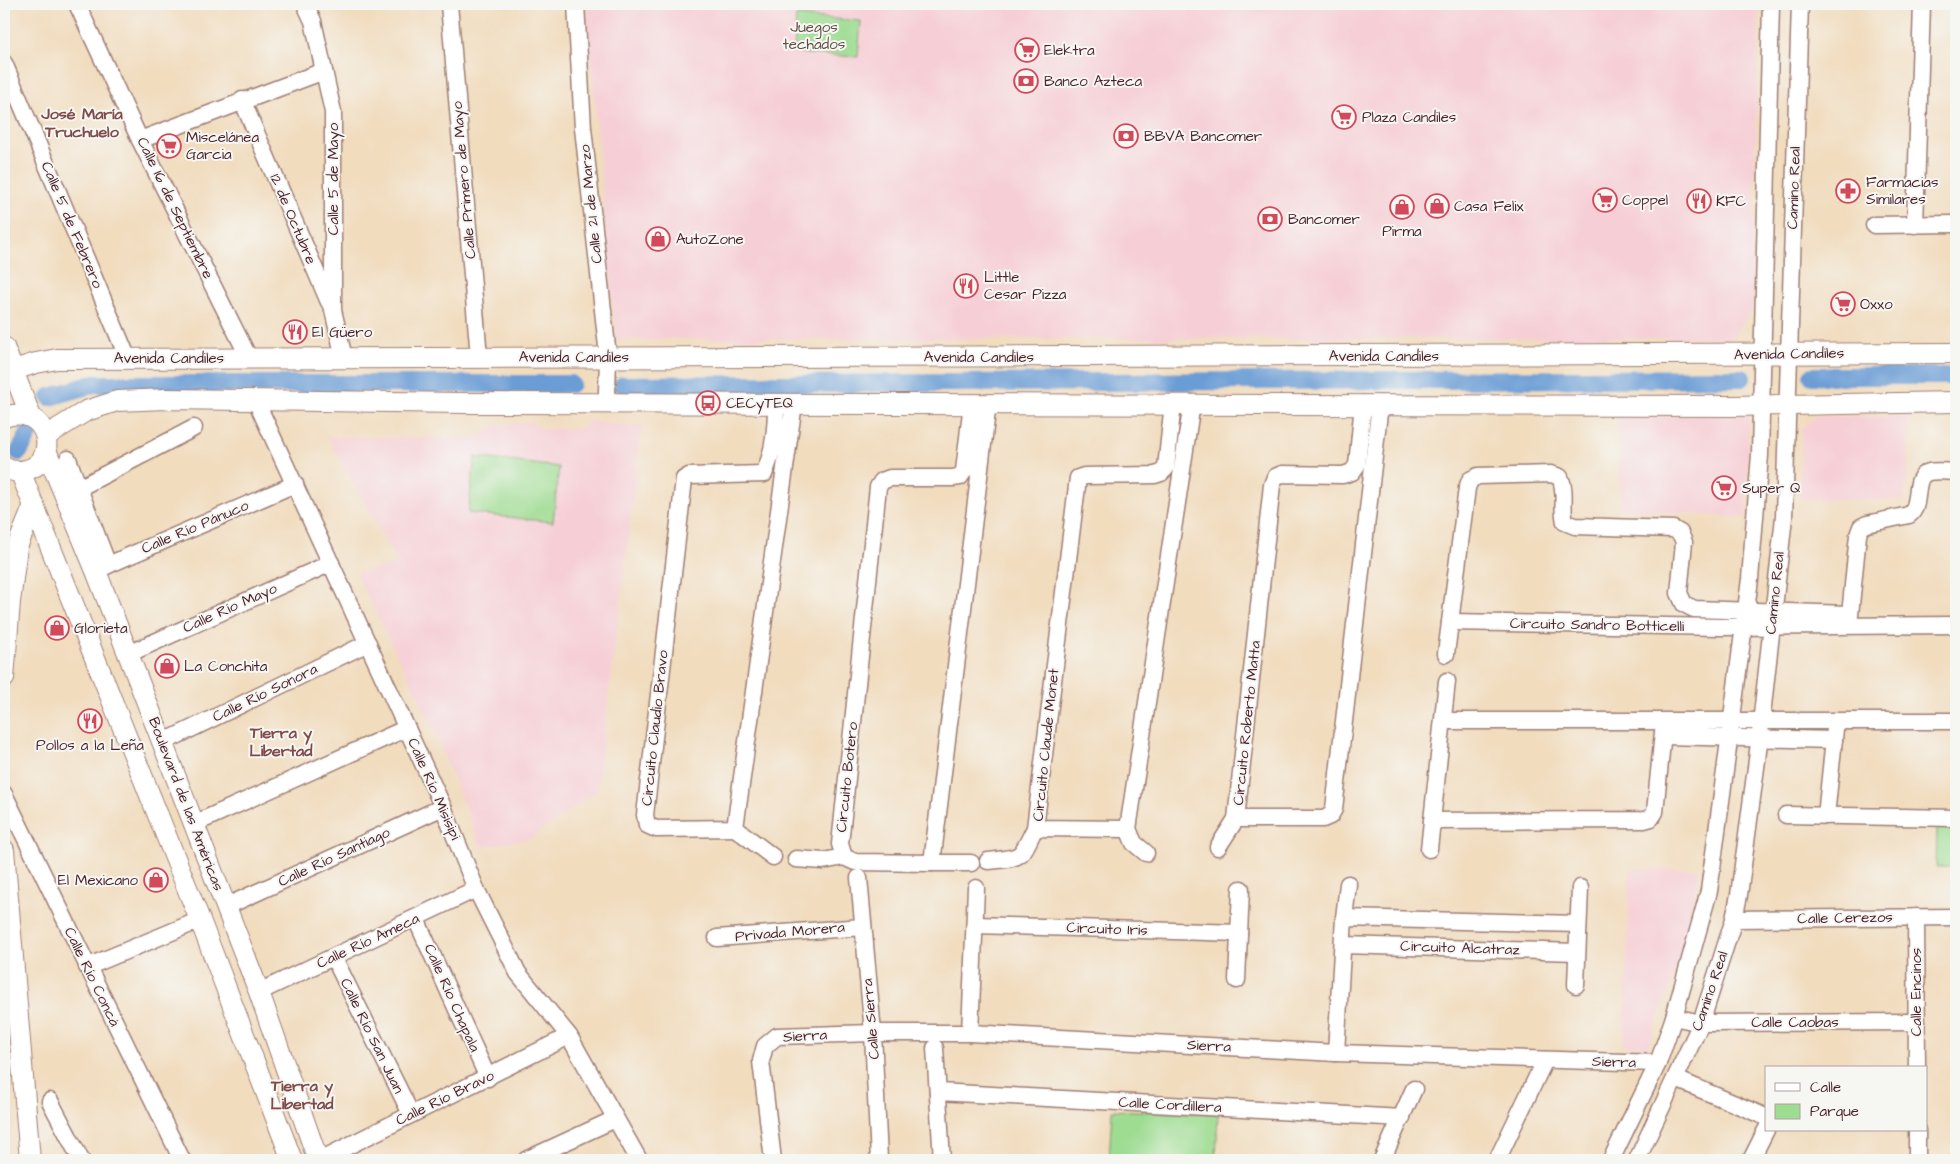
<svg xmlns="http://www.w3.org/2000/svg" width="1960" height="1164" viewBox="0 0 1960 1164" font-family="'Architects Daughter',sans-serif">
<rect width="100%" height="100%" fill="#f6f6f2"/>
<filter id="ink" filterUnits="userSpaceOnUse"><feTurbulence type="fractalNoise" baseFrequency=".02" numOctaves="2"/><feDisplacementMap in="SourceGraphic" scale="10" xChannelSelector="R" yChannelSelector="G"/><feConvolveMatrix kernelMatrix="1 2 1 2 8 2 1 2 1" color-interpolation-filters="sRGB"/></filter>
<filter id="wash" filterUnits="userSpaceOnUse"><feTurbulence type="fractalNoise" baseFrequency=".0096" numOctaves="4" result="noise"/><feDisplacementMap in="SourceGraphic" scale="20" xChannelSelector="R" yChannelSelector="G"/><feGaussianBlur stdDeviation="1.12" result="paint"/><feColorMatrix in="noise" values="0 0 0 0 0 0 0 0 0 0 0 0 0 0 0 0 0 1.4 0 .05"/><feComposite in="paint" operator="in"/></filter>
<g filter="url(#wash)">
<rect width="100%" height="100%" fill="#f1dcbe"/>
<g fill="#f6cfd6">
<polygon points="586,4 1759,4 1752,311 1731,338 616,339"/>
<polygon points="1749,415 1746,518 1620,508 1618,416"/>
<polygon points="1816,416 1909,417 1908,468 1904,500 1799,499 1802,428"/>
<polygon points="592,420 627,426 642,425 597,791 531,838 481,847 427,714 356,574 398,563 327,437 478,438 496,425 532,422 542,429 579,429"/>
<polygon points="1630,869 1700,869 1681,955 1648,1047 1624,1045"/>
</g>
<g fill="#9ddc91" stroke="#747e5e">
<polygon points="796,16 861,21 858,57 794,53"/>
<polygon points="475,457 559,467 553,522 468,513"/>
<polygon points="1937,827 1956,832 1956,867 1936,867"/>
<polygon points="1112,1110 1218,1114 1216,1160 1109,1160"/>
</g>
<g fill="none" stroke-linecap="round" stroke-linejoin="round">
<g stroke="#6b9cd5" stroke-width="18">
<polyline points="1812,376 1956,376"/>
<polyline points="623,385 1742,378"/>
<polyline points="50,397 94,384 571,384"/>
<polyline points="19,452 29,434"/>
</g>
</g>
</g>
<g filter="url(#ink)">
<g fill="none" stroke-linecap="round" stroke-linejoin="round">
<g stroke="#9e7e74" stroke-width="19">
<g id="minor">
<polyline points="77,4 140,140 249,358"/>
<polyline points="305,4 313,21 333,112 333,310 344,358"/>
<polyline points="449,4 479,357"/>
<polyline points="576,4 583,128 608,356 607,392 609,403"/>
<polyline points="4,63 128,359"/>
<polyline points="242,100 329,302"/>
<polyline points="140,140 324,71"/>
<polyline points="1874,225 1956,224"/>
<polyline points="1915,225 1922,4"/>
<polyline points="256,401 443,807 476,889 518,973 569,1036 639,1160"/>
<path d="M776 403C776 429 774 451 764 474L689 476 684 479 645 815 647 825 656 829 735 828 794 403"/>
<polyline points="972,403 964,471 960,477 952,478 890,478 882,481 878,487 840,844 844,857 855,862 932,863 988,403"/>
<polyline points="1173,403 1166,468 1161,473 1155,475 1084,476 1078,478 1035,828 1128,829 1192,403"/>
<polyline points="68,459 108,565"/>
<polyline points="79,488 194,428"/>
<polyline points="96,571 108,565 295,484"/>
<polyline points="1450,622 1720,627 1956,625"/>
<path d="M1849 625 1858 535 1861 527 1867 524 1909 515C1923 506 1911 476 1929 472 1937 470 1948 472 1956 472"/>
<polyline points="128,654 331,563"/>
<path d="M1446 654 1467 488 1470 480 1478 476 1551 474 1560 477C1567 492 1561 507 1565 522L1575 526 1673 529 1680 533 1684 542 1679 593 1684 604 1694 609 1849 614"/>
<polyline points="1443,721 1956,721"/>
<polyline points="1663,736 1834,740"/>
<polyline points="162,743 368,643"/>
<polyline points="4,794 182,1160"/>
<polyline points="1786,815 1956,818"/>
<polyline points="1826,816 1835,729"/>
<polyline points="1236,819 1323,819 1330,816 1334,809 1380,404"/>
<polyline points="1432,821 1644,820 1651,818 1655,812 1664,722"/>
<polyline points="194,824 407,728"/>
<polyline points="735,828 773,857"/>
<polyline points="1128,829 1134,843 1146,853"/>
<polyline points="1218,847 1236,819 1272,485 1275,477 1282,474 1343,475 1352,472 1357,465 1363,404"/>
<polyline points="1429,849 1447,681"/>
<polyline points="796,859 823,861 844,857"/>
<path d="M988 861C1024 857 1019 860 1035 828"/>
<polyline points="932,863 971,863"/>
<polyline points="859,878 873,1033 879,1160"/>
<polyline points="225,907 443,807"/>
<polyline points="1916,917 1917,1068"/>
<polyline points="1344,918 1578,924"/>
<polyline points="416,919 488,1078"/>
<polyline points="1734,919 1956,917"/>
<polyline points="975,925 1239,933"/>
<polyline points="717,938 863,927"/>
<polyline points="1343,945 1577,952"/>
<polyline points="334,958 411,1114"/>
<polyline points="87,967 200,920"/>
<polyline points="1237,980 1241,889"/>
<polyline points="1576,985 1580,888"/>
<polyline points="259,992 476,889"/>
<polyline points="1674,1017 1701,1023 1917,1022"/>
<polyline points="970,1033 976,888"/>
<polyline points="935,1048 942,1160"/>
<polyline points="1336,1053 1344,918 1348,884"/>
<polyline points="1676,1079 1766,1117"/>
<polyline points="938,1092 1402,1118"/>
<polyline points="50,1101 81,1160"/>
<polyline points="1917,1130 1917,1160"/>
<polyline points="320,1160 569,1036"/>
<polyline points="526,1160 615,1119"/>
<polyline points="773,1160 761,1061 765,1046 777,1036 873,1033 970,1033 1336,1053 1658,1063"/>
<polyline points="1382,1160 1414,1089"/>
<polyline points="1497,1160 1545,1060"/>
<polyline points="1611,1160 1658,1063 1674,1017 1709,891 1727,756 1750,579 1760,455 1771,4"/>
<polyline points="1637,1160 1701,1023 1734,919 1739,895 1757,760 1784,517 1800,4"/>
<polyline points="1751,1160 1766,1130"/>
</g>
</g>
<g stroke="#9e7e74" stroke-width="22">
<g id="major">
<polyline points="4,347 31,417"/>
<path d="M4 373 36 363 57 359C690 354 1323 359 1956 353"/>
<path d="M4 417C49 402 61 462 26 470 18 472 11 472 4 467"/>
<polyline points="46,436 86,411 117,401 166,399 463,403 1733,406 1956,402"/>
<polyline points="46,450 96,571 259,992 318,1160"/>
<polyline points="20,471 200,920 292,1160"/>
<polyline points="4,678 10,602 17,547 34,505"/>
<polyline points="4,850 30,1160"/>
</g>
</g>
<use href="#minor" stroke="#fff" stroke-width="16"/>
<use href="#major" stroke="#fff" stroke-width="20"/>
</g>
</g>
<defs>
<g id="supermarket-ring" transform="scale(1.25)"><circle r="9.5" fill="#f6f6f2" stroke="#d1495b" stroke-width="1.5"/><path d="M-6-5.5h2.5l.6 2H6L4.5 2H-2.5L-4.4-4H-6ZM-1.5 3.2a1.3 1.3 0 1 0 .1 0ZM3 3.2a1.3 1.3 0 1 0 .1 0Z" fill="#d1495b"/></g>
<g id="bank-ring" transform="scale(1.25)"><circle r="9.5" fill="#f6f6f2" stroke="#d1495b" stroke-width="1.5"/><path d="M-6-4H6V4H-6ZM0-2.3a2.3 2.3 0 1 0 0 4.6a2.3 2.3 0 1 0 0-4.6Z" fill="#d1495b"/></g>
<g id="pharmacy-ring" transform="scale(1.25)"><circle r="9.5" fill="#f6f6f2" stroke="#d1495b" stroke-width="1.5"/><path d="M-2-6h4v4h4v4h-4v4h-4v-4h-4v-4h4Z" fill="#d1495b"/></g>
<g id="restaurant-ring" transform="scale(1.25)"><circle r="9.5" fill="#f6f6f2" stroke="#d1495b" stroke-width="1.5"/><path d="M-5-6h1v4h1v-4h1v4h1v-4h1v5L-1.5 .5V6h-2V.5L-5-1ZM5-6V6H3V1.5H1.5Q1.5-4 5-6Z" fill="#d1495b"/></g>
<g id="shop-ring" transform="scale(1.25)"><circle r="9.5" fill="#f6f6f2" stroke="#d1495b" stroke-width="1.5"/><path d="M-5-2.5h2.3a2.7 3.5 0 0 1 5.4 0H5L5.5 6h-11ZM-1.5-2.5h3a1.5 2.3 0 0 0-3 0Z" fill="#d1495b"/></g>
<g id="bus-ring" transform="scale(1.25)"><circle r="9.5" fill="#f6f6f2" stroke="#d1495b" stroke-width="1.5"/><path d="M-5-6H5V4H4V6H2V4H-2V6H-4V4H-5ZM-3.5-4V0h7V-4ZM-3.5 1.2v1.5H-2V1.2ZM2 1.2v1.5H3.5V1.2Z" fill="#d1495b"/></g>
</defs>
<g fill-rule="evenodd">
<use href="#supermarket-ring" x="1027" y="50"/>
<use href="#bank-ring" x="1026" y="81"/>
<use href="#supermarket-ring" x="1344" y="117"/>
<use href="#bank-ring" x="1126" y="136"/>
<use href="#supermarket-ring" x="169" y="146"/>
<use href="#pharmacy-ring" x="1848" y="191"/>
<use href="#supermarket-ring" x="1605" y="200"/>
<use href="#restaurant-ring" x="1699" y="201"/>
<use href="#shop-ring" x="1437" y="206"/>
<use href="#shop-ring" x="1402" y="207"/>
<use href="#bank-ring" x="1270" y="219"/>
<use href="#shop-ring" x="658" y="239"/>
<use href="#restaurant-ring" x="966" y="286"/>
<use href="#supermarket-ring" x="1843" y="304"/>
<use href="#restaurant-ring" x="295" y="332"/>
<use href="#bus-ring" x="708" y="403"/>
<use href="#supermarket-ring" x="1724" y="488"/>
<use href="#shop-ring" x="57" y="628"/>
<use href="#shop-ring" x="167" y="666"/>
<use href="#restaurant-ring" x="90" y="721"/>
<use href="#shop-ring" x="156" y="880"/>
</g>
<g text-anchor="middle" dominant-baseline="central" stroke-width="4" stroke-linejoin="round" paint-order="stroke">
<g font-size="15" fill="#5f4e44" stroke="#f6f6f2">
<text x="814" y="27">Juegos<tspan x="814" dy="17">techados</tspan></text>
</g>
<g font-size="15" fill="#4a1f2b" stroke="#f6f6f2" text-anchor="start">
<text x="1044" y="50">Elektra</text>
<text x="1044" y="81">Banco Azteca</text>
<text x="1362" y="117">Plaza Candiles</text>
<text x="1144" y="136">BBVA Bancomer</text>
<text x="186" y="137">Miscelánea<tspan x="186" dy="17">Garcia</tspan></text>
<text x="1866" y="182">Farmacias<tspan x="1866" dy="17">Similares</tspan></text>
<text x="1622" y="200">Coppel</text>
<text x="1716" y="201">KFC</text>
<text x="1454" y="206">Casa Felix</text>
<text x="1288" y="219">Bancomer</text>
<text x="1402" y="231" text-anchor="middle">Pirma</text>
<text x="676" y="239">AutoZone</text>
<text x="984" y="277">Little<tspan x="984" dy="17">Cesar Pizza</tspan></text>
<text x="1860" y="304">Oxxo</text>
<text x="312" y="332">El Güero</text>
<text x="726" y="403">CECyTEQ</text>
<text x="1742" y="488">Super Q</text>
<text x="74" y="628">Glorieta</text>
<text x="184" y="666">La Conchita</text>
<text x="90" y="745" text-anchor="middle">Pollos a la Leña</text>
<text x="138" y="880" text-anchor="end">El Mexicano</text>
</g>
<g font-size="15" fill="#4a1f2b" stroke="#f6f6f2">
<text transform="translate(333 179) rotate(-90)">Calle 5 de Mayo</text>
<text transform="translate(464 180) rotate(-95)">Calle Primero de Mayo</text>
<text transform="translate(1794 188) rotate(-88)">Camino Real</text>
<text transform="translate(591 204) rotate(-96)">Calle 21 de Marzo</text>
<text transform="translate(175 208) rotate(64)">Calle 16 de Septiembre</text>
<text transform="translate(293 219) rotate(67)">12 de Octubre</text>
<text transform="translate(72 225) rotate(67)">Calle 5 de Febrero</text>
<text transform="translate(1789 354) rotate(-1)">Avenida Candiles</text>
<text x="1384" y="356">Avenida Candiles</text>
<text x="574" y="357">Avenida Candiles</text>
<text x="979" y="357">Avenida Candiles</text>
<text x="169" y="358">Avenida Candiles</text>
<text transform="translate(195 527) rotate(-23)">Calle Río Pánuco</text>
<text transform="translate(1775 593) rotate(-84)">Camino Real</text>
<text transform="translate(230 608) rotate(-24)">Calle Río Mayo</text>
<text transform="translate(1597 625) rotate(1)">Circuito Sandro Botticelli</text>
<text transform="translate(265 693) rotate(-26)">Calle Río Sonora</text>
<text transform="translate(1247 723) rotate(-84)">Circuito Roberto Matta</text>
<text transform="translate(655 728) rotate(-84)">Circuito Claudio Bravo</text>
<text transform="translate(1046 745) rotate(-84)">Circuito Claude Monet</text>
<text transform="translate(847 777) rotate(-84)">Circuito Botero</text>
<text transform="translate(434 789) rotate(66)">Calle Río Misisipi</text>
<text transform="translate(186 804) rotate(69)">Boulevard de las Américas</text>
<text transform="translate(334 857) rotate(-25)">Calle Río Santiago</text>
<text transform="translate(1845 918) rotate(-1)">Calle Cerezos</text>
<text transform="translate(1107 929) rotate(2)">Circuito Iris</text>
<text transform="translate(790 932) rotate(-5)">Privada Morera</text>
<text transform="translate(368 941) rotate(-25)">Calle Río Ameca</text>
<text transform="translate(1460 948) rotate(2)">Circuito Alcatraz</text>
<text transform="translate(92 977) rotate(64)">Calle Río Concá</text>
<text transform="translate(1710 991) rotate(-71)">Camino Real</text>
<text transform="translate(1916 992) rotate(-90)">Calle Encinos</text>
<text transform="translate(452 998) rotate(66)">Calle Río Chapala</text>
<text transform="translate(871 1019) rotate(-95)">Calle Sierra</text>
<text x="1795" y="1022">Calle Caobas</text>
<text transform="translate(372 1036) rotate(64)">Calle Río San Juan</text>
<text transform="translate(805 1036) rotate(-3)">Sierra</text>
<text transform="translate(1209 1046) rotate(3)">Sierra</text>
<text transform="translate(1614 1062) rotate(2)">Sierra</text>
<text transform="translate(445 1098) rotate(-26)">Calle Río Bravo</text>
<text transform="translate(1170 1105) rotate(3)">Calle Cordillera</text>
</g>
<g font-size="16" font-weight="bold" fill="#804b49" stroke="#f6f6f2">
<text x="82" y="114">José María<tspan x="82" dy="18">Truchuelo</tspan></text>
<text x="281" y="733">Tierra y<tspan x="281" dy="18">Libertad</tspan></text>
<text x="302" y="1086">Tierra y<tspan x="302" dy="18">Libertad</tspan></text>
</g>
</g>
<rect width="1960" height="1164" fill="none" stroke="#f6f6f2" stroke-width="20"/>
<rect x="1765" y="1066" width="162" height="65" fill="#f6f6f2" stroke="#b1a0a2"/>
<rect x="1775" y="1083" width="25" height="8" fill="#ffffff" stroke="#b1a0a2"/>
<text x="1810" y="1092" font-size="15" fill="#4a1f2b">Calle</text>
<rect x="1775" y="1104" width="25" height="15" fill="#9ddc91" stroke="#b1a0a2"/>
<text x="1810" y="1116" font-size="15" fill="#4a1f2b">Parque</text>
</svg>
